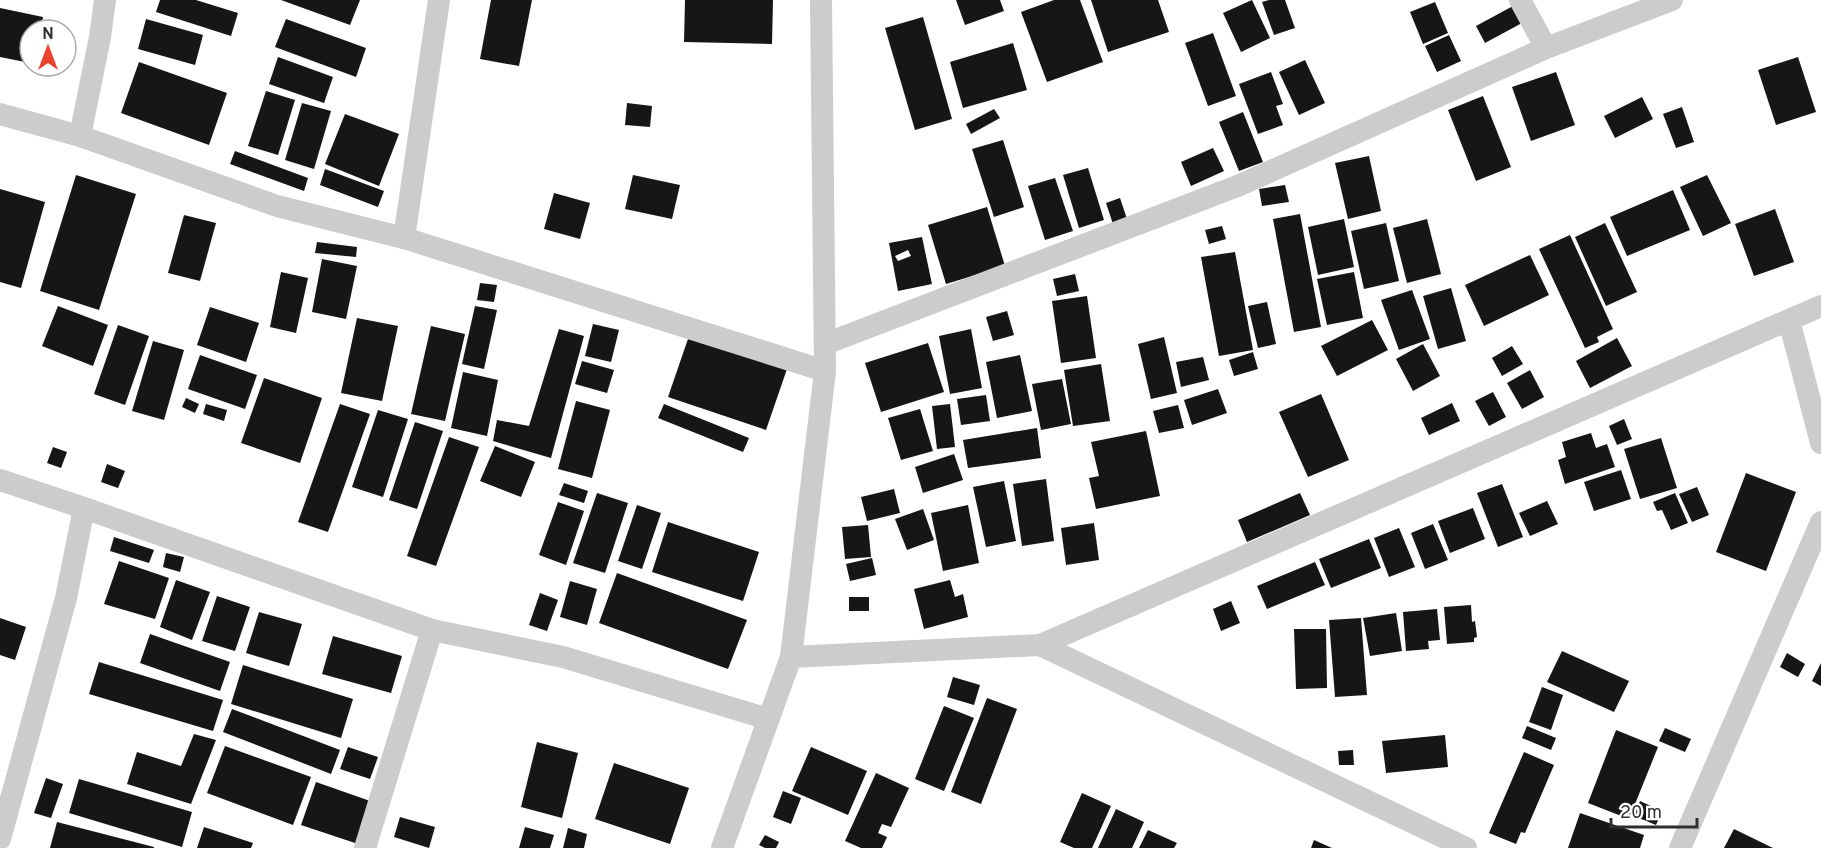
<svg xmlns="http://www.w3.org/2000/svg" width="1821" height="848" viewBox="0 0 1821 848" font-family="Overpass,sans-serif">
<rect width="100%" height="100%" fill="#fff"/>
<g fill="#161616" fill-rule="evenodd">
<polygon points="160,0 196,0 238,13 231,36 156,12"/>
<polygon points="281,0 360,0 350,25"/>
<polygon points="491,0 532,0 519,66 480,59"/>
<polygon points="685,0 773,0 772,44 684,42"/>
<polygon points="956,0 1000,0 1004,11 965,25"/>
<polygon points="1054,0 1080,0 1103,62 1047,82 1021,12"/>
<polygon points="1091,0 1158,0 1169,32 1108,52"/>
<polygon points="1252,0 1270,38 1241,52 1223,13"/>
<polygon points="1269,0 1285,0 1295,28 1274,35 1262,2"/>
<polygon points="1435,2 1448,33 1423,44 1410,12"/>
<polygon points="1513,6 1522,23 1485,43 1476,26"/>
<polygon points="0,8 43,17 41,30 30,30 30,63 0,57"/>
<polygon points="923,17 952,119 915,130 885,28"/>
<polygon points="146,19 203,35 195,65 138,49"/>
<polygon points="286,19 366,48 356,77 275,47"/>
<polygon points="1213,33 1236,96 1208,106 1185,43"/>
<polygon points="1449,35 1461,61 1437,72 1425,46"/>
<polygon points="1013,43 1027,90 963,108 950,62"/>
<polygon points="278,57 333,77 324,103 269,84"/>
<polygon points="1798,57 1816,112 1776,125 1758,70"/>
<polygon points="1305,60 1325,103 1299,115 1279,72"/>
<polygon points="139,62 227,93 209,145 121,113"/>
<polygon points="1271,72 1283,104 1276,106 1283,125 1258,134 1239,84"/>
<polygon points="1556,72 1575,125 1531,141 1512,87"/>
<polygon points="266,91 295,100 278,155 248,146"/>
<polygon points="1483,96 1511,167 1476,181 1448,110"/>
<polygon points="1642,97 1653,119 1615,138 1604,116"/>
<polygon points="302,103 331,111 314,169 285,160"/>
<polygon points="627,103 652,106 650,127 625,125"/>
<polygon points="1682,107 1694,142 1676,148 1663,114"/>
<polygon points="994,109 1000,118 971,134 966,124"/>
<polygon points="1243,112 1263,162 1239,171 1219,122"/>
<polygon points="345,114 399,134 379,186 325,164"/>
<polygon points="1003,140 1024,207 994,217 972,149"/>
<polygon points="1213,148 1224,171 1191,186 1181,162"/>
<polygon points="235,151 308,178 304,191 230,164"/>
<polygon points="1369,156 1381,211 1348,219 1335,163"/>
<polygon points="1088,168 1104,220 1079,228 1063,175"/>
<polygon points="325,169 384,191 378,207 320,185"/>
<polygon points="76,175 136,194 99,310 40,291"/>
<polygon points="633,175 680,185 672,219 625,209"/>
<polygon points="1707,175 1731,223 1703,236 1680,187"/>
<polygon points="1055,178 1073,231 1045,240 1028,186"/>
<polygon points="1285,185 1289,202 1262,206 1259,189"/>
<polygon points="0,189 45,202 21,288 0,282"/>
<polygon points="1673,190 1690,230 1627,256 1610,217"/>
<polygon points="554,193 590,203 580,239 544,229"/>
<polygon points="1120,198 1127,219 1113,224 1106,203"/>
<polygon points="987,207 1005,266 946,284 928,225"/>
<polygon points="1775,209 1794,262 1754,276 1735,224"/>
<polygon points="1300,214 1321,327 1294,332 1273,219"/>
<polygon points="184,215 216,223 200,281 168,273"/>
<polygon points="1344,219 1354,267 1318,275 1308,227"/>
<polygon points="1427,219 1441,274 1407,283 1393,228"/>
<polygon points="1386,223 1399,281 1364,289 1351,231"/>
<polygon points="1605,223 1637,292 1606,306 1575,237"/>
<polygon points="1222,226 1226,239 1209,244 1205,230"/>
<polygon points="1570,235 1613,329 1597,337 1599,342 1585,348 1539,249"/>
<path d="M922 237 932 284 898 291 889 243ZM908 250 911 256 898 261 895 256Z"/>
<polygon points="317,242 357,247 356,257 315,253"/>
<polygon points="1235,252 1253,350 1219,356 1201,257"/>
<polygon points="1530,255 1549,295 1484,326 1465,285"/>
<polygon points="322,259 357,266 346,319 312,312"/>
<polygon points="281,272 308,278 296,333 270,327"/>
<polygon points="1354,272 1363,318 1327,325 1317,279"/>
<polygon points="1075,274 1079,291 1057,296 1053,279"/>
<polygon points="480,283 497,285 494,302 477,300"/>
<polygon points="1451,288 1466,341 1438,349 1423,296"/>
<polygon points="1412,290 1430,339 1399,350 1381,300"/>
<polygon points="1087,296 1096,358 1061,363 1052,301"/>
<polygon points="1267,302 1276,344 1258,348 1248,306"/>
<polygon points="58,306 108,325 93,366 42,346"/>
<polygon points="475,306 497,310 484,369 462,364"/>
<polygon points="210,307 259,323 246,362 197,345"/>
<polygon points="1007,311 1014,335 993,341 986,317"/>
<polygon points="357,318 398,326 382,401 341,393"/>
<polygon points="1372,320 1388,350 1337,376 1321,346"/>
<polygon points="593,324 619,330 611,362 585,356"/>
<polygon points="118,325 149,336 125,405 94,394"/>
<polygon points="431,326 465,334 445,421 411,414"/>
<polygon points="559,329 584,336 551,458 493,441 497,420 529,426"/>
<polygon points="971,329 982,388 950,394 939,336"/>
<polygon points="689,336 787,369 766,430 668,397"/>
<polygon points="1164,337 1177,393 1151,399 1138,344"/>
<polygon points="1617,338 1632,366 1590,388 1576,361"/>
<polygon points="153,341 184,350 164,420 132,411"/>
<polygon points="928,343 944,392 881,412 865,363"/>
<polygon points="1423,344 1440,376 1413,391 1396,359"/>
<polygon points="1512,346 1523,364 1502,376 1492,358"/>
<polygon points="1253,352 1258,369 1234,376 1229,360"/>
<polygon points="200,355 257,375 245,409 188,389"/>
<polygon points="1020,355 1032,411 997,418 986,362"/>
<polygon points="1203,357 1209,380 1181,387 1176,362"/>
<polygon points="582,361 614,370 607,393 575,384"/>
<polygon points="1101,364 1110,421 1073,426 1064,370"/>
<polygon points="1530,370 1544,397 1522,409 1507,383"/>
<polygon points="463,372 498,380 487,436 451,428"/>
<polygon points="264,378 322,398 300,463 241,443"/>
<polygon points="1062,379 1071,424 1041,430 1032,384"/>
<polygon points="1218,389 1227,413 1192,425 1184,400"/>
<polygon points="1493,392 1506,417 1489,426 1475,401"/>
<polygon points="1321,394 1349,460 1308,477 1279,412"/>
<polygon points="986,395 990,421 961,425 957,399"/>
<polygon points="186,398 199,404 195,413 182,407"/>
<polygon points="576,401 610,410 592,478 558,469"/>
<polygon points="1452,403 1460,421 1429,435 1421,418"/>
<polygon points="206,404 227,410 224,421 203,414"/>
<polygon points="340,404 370,414 328,532 298,522"/>
<polygon points="664,404 749,438 743,452 658,418"/>
<polygon points="950,404 955,447 937,449 932,406"/>
<polygon points="1178,405 1184,428 1159,433 1153,411"/>
<polygon points="920,409 933,451 901,460 888,418"/>
<polygon points="378,410 408,419 383,497 352,487"/>
<polygon points="1624,419 1632,439 1617,445 1609,426"/>
<polygon points="415,422 443,431 417,509 389,500"/>
<polygon points="1037,428 1041,458 968,468 963,440"/>
<polygon points="1146,431 1160,496 1096,509 1089,478 1099,476 1091,442"/>
<polygon points="1591,433 1596,448 1607,444 1615,467 1565,484 1558,460 1566,457 1562,442"/>
<polygon points="449,437 479,447 436,566 407,556"/>
<polygon points="1661,438 1677,488 1640,499 1624,449"/>
<polygon points="495,446 535,462 521,497 480,481"/>
<polygon points="53,447 67,452 61,468 47,463"/>
<polygon points="954,454 963,480 923,493 915,467"/>
<polygon points="107,464 125,471 118,488 101,482"/>
<polygon points="1621,470 1631,499 1594,511 1584,482"/>
<polygon points="1746,473 1796,492 1766,571 1716,552"/>
<polygon points="1046,479 1054,541 1022,546 1013,484"/>
<polygon points="1004,481 1016,541 986,547 973,487"/>
<polygon points="564,483 588,491 584,503 559,495"/>
<polygon points="1502,484 1523,537 1498,547 1477,493"/>
<polygon points="1697,487 1709,515 1692,522 1679,494"/>
<polygon points="894,489 900,513 867,521 861,497"/>
<polygon points="597,493 628,503 605,573 573,563"/>
<polygon points="1300,493 1310,515 1247,542 1238,520"/>
<polygon points="1675,493 1688,523 1671,530 1662,510 1657,511 1653,502"/>
<polygon points="1547,501 1558,524 1530,536 1519,513"/>
<polygon points="558,502 584,511 566,565 539,555"/>
<polygon points="637,505 661,513 642,569 618,561"/>
<polygon points="968,505 979,563 943,571 931,513"/>
<polygon points="1473,508 1485,539 1450,553 1438,521"/>
<polygon points="923,509 934,540 907,550 895,519"/>
<polygon points="668,522 759,552 743,601 652,572"/>
<polygon points="1094,523 1099,560 1066,565 1061,528"/>
<polygon points="1433,524 1448,560 1425,569 1411,533"/>
<polygon points="868,525 871,557 845,559 842,527"/>
<polygon points="1399,528 1415,567 1389,577 1374,538"/>
<polygon points="114,537 154,550 149,563 110,551"/>
<polygon points="1369,539 1381,568 1331,588 1319,559"/>
<polygon points="166,553 184,557 180,572 163,567"/>
<polygon points="872,558 876,575 850,581 846,564"/>
<polygon points="119,561 169,578 155,619 104,604"/>
<polygon points="1315,562 1325,585 1267,609 1257,586"/>
<polygon points="617,573 747,620 728,669 599,623"/>
<polygon points="176,580 210,592 192,640 160,627"/>
<polygon points="950,580 955,597 963,594 968,617 924,629 914,589"/>
<polygon points="570,581 597,589 587,625 560,617"/>
<polygon points="540,593 558,600 547,631 529,625"/>
<polygon points="217,596 250,607 235,651 202,641"/>
<rect x="849" y="597" width="20" height="14"/>
<polygon points="1231,601 1240,623 1221,631 1213,609"/>
<polygon points="1471,605 1472,622 1475,621 1477,637 1474,638 1474,642 1447,644 1444,607"/>
<polygon points="1437,609 1440,640 1428,641 1429,649 1406,651 1403,612"/>
<polygon points="259,612 302,624 289,666 246,653"/>
<polygon points="1396,613 1402,651 1370,656 1363,618"/>
<polygon points="0,618 26,627 15,660 0,655"/>
<polygon points="1361,618 1367,695 1335,697 1329,620"/>
<polygon points="1294,629 1326,629 1327,688 1296,689"/>
<polygon points="150,634 230,662 220,691 140,663"/>
<polygon points="333,636 402,656 391,693 322,674"/>
<polygon points="1562,651 1629,681 1614,712 1547,682"/>
<polygon points="1787,653 1805,664 1798,677 1780,667"/>
<polygon points="99,662 223,700 213,731 89,694"/>
<polygon points="1821,663 1821,686 1812,681"/>
<polygon points="243,665 353,699 341,738 231,704"/>
<polygon points="953,677 980,685 974,705 947,697"/>
<polygon points="1542,687 1563,695 1551,730 1529,722"/>
<polygon points="987,698 1017,709 981,804 951,792"/>
<polygon points="944,706 974,718 944,791 915,779"/>
<polygon points="232,709 340,750 331,774 223,732"/>
<polygon points="1527,726 1556,738 1551,750 1522,738"/>
<polygon points="1665,728 1691,739 1685,752 1659,741"/>
<polygon points="1616,730 1658,747 1629,819 1588,803"/>
<polygon points="194,734 216,740 191,804 127,784 137,752 181,766"/>
<polygon points="1445,735 1448,767 1386,773 1382,741"/>
<polygon points="537,742 578,753 562,818 521,807"/>
<polygon points="225,746 311,777 293,825 207,793"/>
<polygon points="348,747 378,757 370,779 340,769"/>
<polygon points="811,747 867,771 848,815 792,791"/>
<polygon points="1353,750 1354,765 1339,765 1338,751"/>
<polygon points="1524,752 1554,765 1525,833 1521,832 1516,844 1489,833"/>
<polygon points="614,763 689,788 670,844 595,819"/>
<polygon points="876,773 909,788 891,827 882,824 878,833 887,837 882,848 861,848 845,841"/>
<polygon points="46,778 63,784 51,818 34,813"/>
<polygon points="79,779 192,812 182,847 69,813"/>
<polygon points="316,782 373,802 358,844 301,825"/>
<polygon points="783,791 801,798 791,824 773,817"/>
<polygon points="1082,793 1111,806 1092,848 1074,848 1060,842"/>
<polygon points="1640,801 1662,811 1656,825 1634,816"/>
<polygon points="1116,809 1144,822 1132,848 1098,848"/>
<polygon points="1580,813 1644,835 1640,848 1568,848"/>
<polygon points="400,817 435,827 429,848 394,837"/>
<polygon points="57,822 154,847 154,848 50,848"/>
<polygon points="204,827 253,843 251,848 197,848"/>
<polygon points="525,827 554,835 550,848 519,848"/>
<polygon points="568,828 587,834 584,848 563,848"/>
<polygon points="1734,829 1773,848 1724,848"/>
<polygon points="1148,830 1177,843 1174,848 1139,848"/>
<polygon points="765,835 779,842 776,848 765,848 759,845"/>
<polygon points="1314,840 1332,848 1311,848"/>
</g>
<g fill="none" stroke-linecap="round" stroke-linejoin="round">
<g stroke="#ccc" stroke-width="22">
<polyline points="1546,48 1672,0"/>
<polyline points="0,114 80,136 277,206 404,238 825,371"/>
<polyline points="80,136 100,37 105,0"/>
<polyline points="404,238 439,0"/>
<polyline points="1789,320 1821,443"/>
<polyline points="825,344 1240,185 1546,48 1520,0"/>
<polyline points="0,480 84,508 432,630 563,657 768,719"/>
<polyline points="1040,645 1466,848"/>
<polyline points="791,657 1040,645 1821,306"/>
<polyline points="0,839 66,598 84,508"/>
<polyline points="365,848 432,630"/>
<polyline points="722,848 791,657 825,371 821,0"/>
<polyline points="1680,848 1821,522"/>
</g>
</g>
<g transform="translate(48 48)"><circle r="28" fill="#ffffff" stroke="#acacac" stroke-width="1.5"/>
<path d="M0-4.5L10 22L0 15L-10 22Z" fill="#eb412d"/>
<text y="-9" font-size="16" font-weight="bold" text-anchor="middle" fill="#2f2f2f">N</text>
</g>
<path d="M1611 818v9h86v-9" fill="none" stroke="#2f2f2f" stroke-width="3"/>
<text x="1620" y="818" font-size="18" fill="#2f2f2f" stroke="#ffffff" stroke-width="4.5" paint-order="stroke">20 m</text>
</svg>
